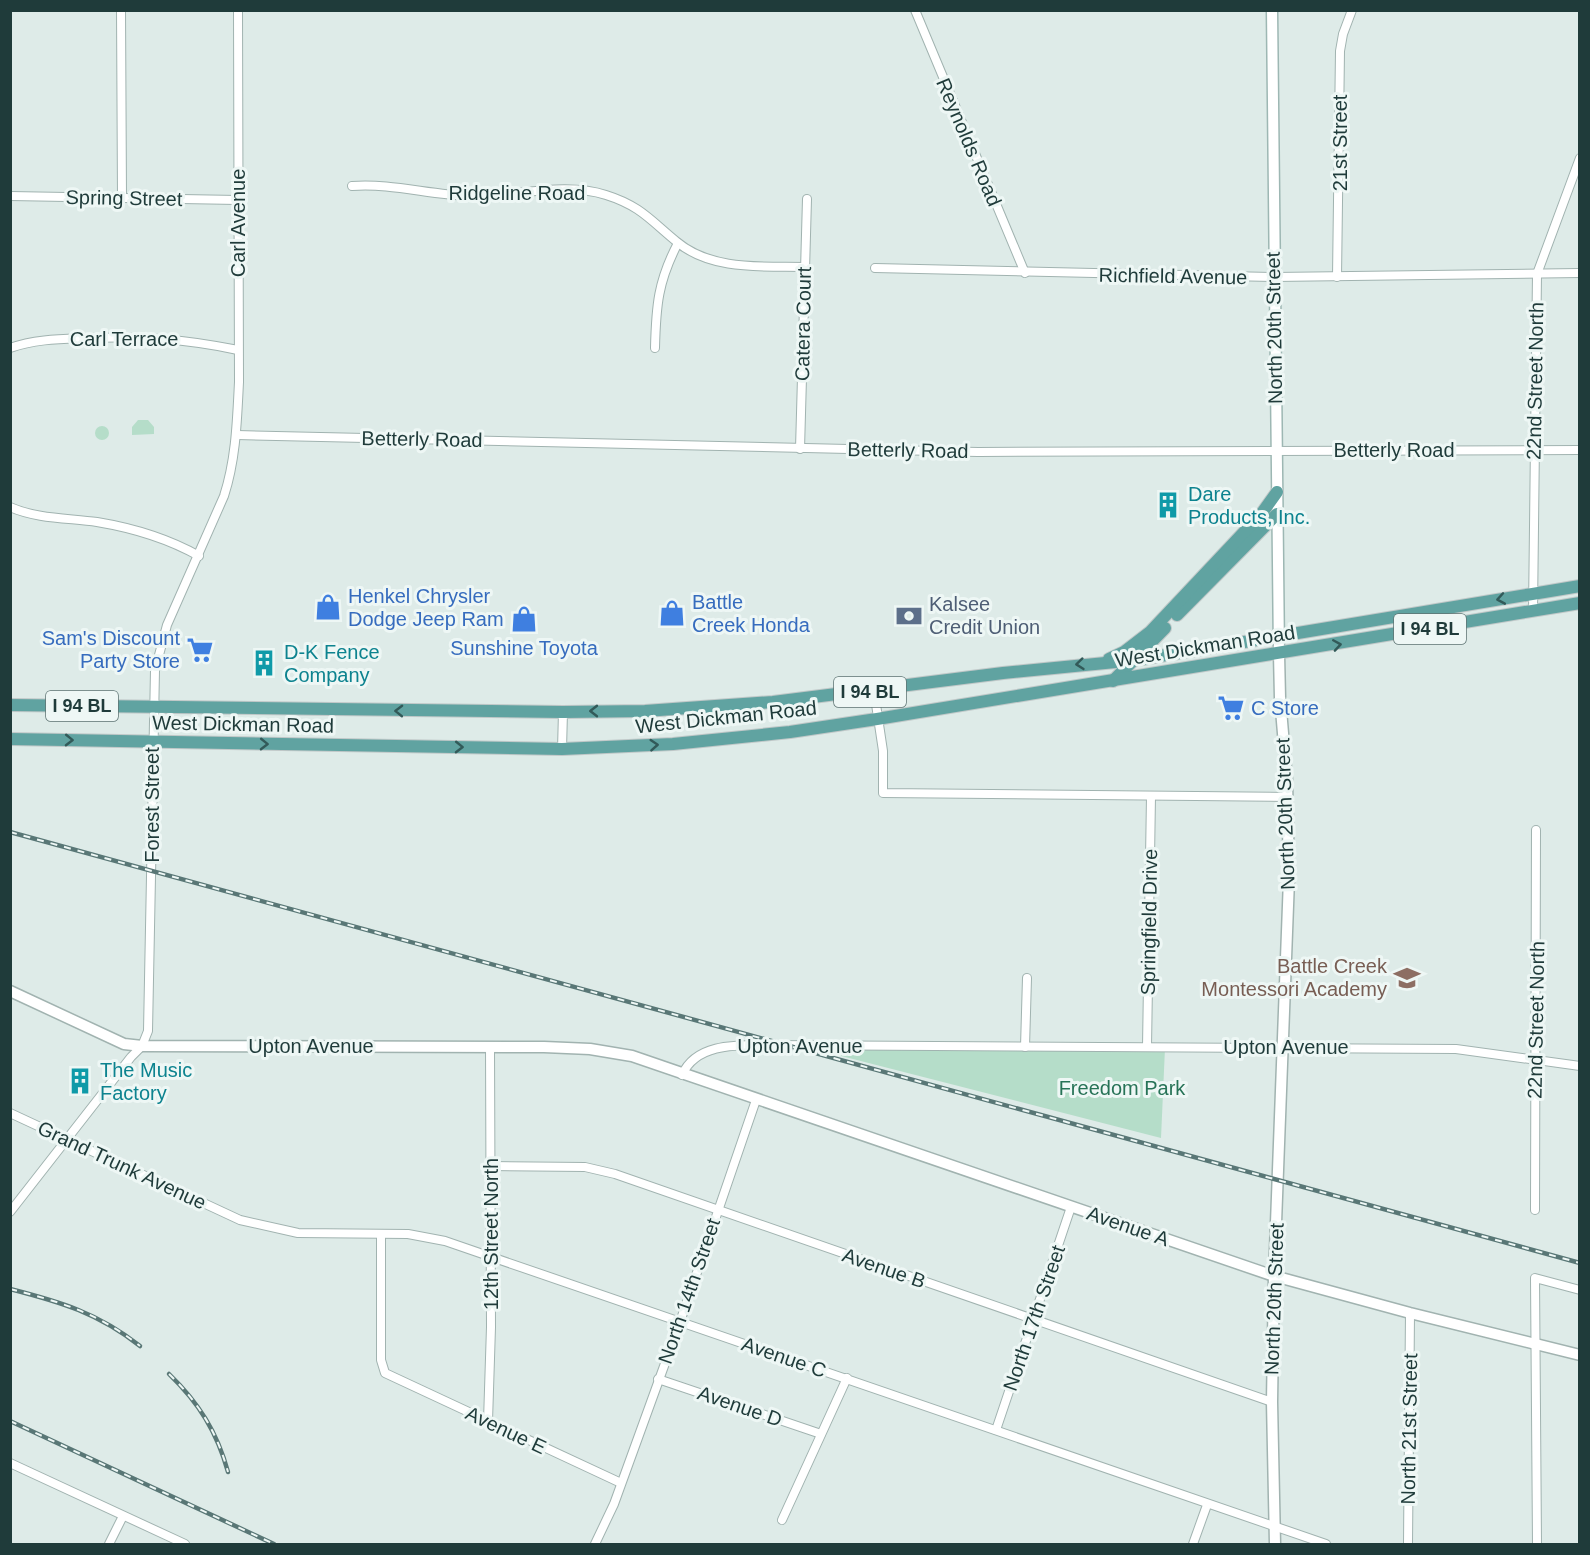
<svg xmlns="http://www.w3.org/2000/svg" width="1590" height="1555" viewBox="0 0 1590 1555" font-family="Arial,sans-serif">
<rect width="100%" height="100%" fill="#deebe8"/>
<g fill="#b5ddc9">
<polygon points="138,420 148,420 154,427 154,434 132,435 132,427"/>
<circle cx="102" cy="433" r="7"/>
<polygon points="810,1048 1165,1048 1161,1138"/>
</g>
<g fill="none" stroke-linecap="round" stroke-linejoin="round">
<g stroke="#a1b3b0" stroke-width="10">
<g id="minor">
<polyline points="121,10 122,198"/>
<polyline points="915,10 1025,273"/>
<path d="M352 186C392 183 430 195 470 196 514 197 564 181 606 195 641 206 651 221 677 242 712 271 763 266 805 267"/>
<polyline points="10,196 238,200"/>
<polyline points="875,268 1274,277 1580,273"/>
<polyline points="1337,277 1340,51 1343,34 1352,10"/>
<path d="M10 348C35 339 61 339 87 338 142 336 185 339 238 350"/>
<path d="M655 348C656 306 658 281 678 243"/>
<polyline points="237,435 978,452 1580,450"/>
<polyline points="800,449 807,199"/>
<path d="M10 507C37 519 69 518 97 522 133 528 167 538 199 556"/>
<polyline points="1533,611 1537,274 1580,158"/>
<polyline points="874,691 883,751 883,793 1288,797"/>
<polyline points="562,749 563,712"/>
<polyline points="1025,1047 1027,978"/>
<polyline points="1147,1047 1151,796"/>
<path d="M682 1075C696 1043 737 1045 767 1045L1456 1049 1580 1066"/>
<polyline points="10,1113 240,1220 298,1233 408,1234 445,1241 1326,1544"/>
<polyline points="490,1166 585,1167 615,1174 1272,1402"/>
<polyline points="1535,1210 1536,830"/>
<path d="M10 1212 131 1057 142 1046 148 1031 155 670 167 625 224 496C236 459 237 421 239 382L238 10"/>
<polyline points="381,1234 381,1360 385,1373 621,1483"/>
<polyline points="658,1379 821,1434"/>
<polyline points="488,1421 491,1327 490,1046"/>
<polyline points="996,1430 1071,1207"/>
<polyline points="10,1463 185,1544"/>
<polyline points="782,1520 847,1378"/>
<polyline points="109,1544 123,1516"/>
<polyline points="595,1544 614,1504 680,1322 756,1100"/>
<polyline points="1193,1544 1207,1505"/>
<polyline points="1408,1544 1410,1313"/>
<polyline points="1537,1544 1535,1278 1580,1290"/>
</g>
</g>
<g stroke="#a1b3b0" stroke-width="13">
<g id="tertiary">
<polyline points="10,991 124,1044 142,1046 544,1047 590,1049 632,1056 1274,1276 1410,1313 1580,1355"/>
<polyline points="1275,1544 1272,1402 1274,1276 1289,879 1287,780 1280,698 1279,654"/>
</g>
</g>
<g stroke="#9db7b3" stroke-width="13">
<polyline id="secondary" points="1272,10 1279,654"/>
</g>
<g stroke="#c0c8c8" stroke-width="14">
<g id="primary">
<polyline points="1177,615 1277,514"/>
<polyline points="1109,659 1124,652 1150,632 1262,513 1277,492"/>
<polyline points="1113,681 1165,628"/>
<polyline points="10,705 563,712 645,711 773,702 1003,673 1136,660 1580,586"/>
<polyline points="10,739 562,749 673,744 790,732 877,719 1580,603"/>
</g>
</g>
<use href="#minor" stroke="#fff" stroke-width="8"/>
<use href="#tertiary" stroke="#fff" stroke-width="10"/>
<use href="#secondary" stroke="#fff" stroke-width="10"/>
<use href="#primary" stroke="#60a3a1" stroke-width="12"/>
<g stroke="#597776" stroke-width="4.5">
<g id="rail">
<polyline points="10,832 1580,1263"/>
<path d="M10 1289C61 1302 98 1313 140 1346"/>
<path d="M169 1374C199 1403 217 1432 228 1472"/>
<polyline points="10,1421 274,1544"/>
</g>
</g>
<use href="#rail" stroke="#eef7f5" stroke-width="2" stroke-dasharray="7" stroke-linecap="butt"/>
</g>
<defs><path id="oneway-chevron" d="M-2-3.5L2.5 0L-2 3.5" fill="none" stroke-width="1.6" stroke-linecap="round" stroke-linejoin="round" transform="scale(1.5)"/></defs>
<g stroke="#325a59">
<use href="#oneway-chevron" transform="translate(1501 599) rotate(170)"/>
<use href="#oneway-chevron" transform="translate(1337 645) rotate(-9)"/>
<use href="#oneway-chevron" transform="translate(1080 664) rotate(174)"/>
<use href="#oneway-chevron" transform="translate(399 711) rotate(-179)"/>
<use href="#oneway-chevron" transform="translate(594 711) rotate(180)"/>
<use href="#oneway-chevron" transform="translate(69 740) rotate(1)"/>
<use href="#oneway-chevron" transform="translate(264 744) rotate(1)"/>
<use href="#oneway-chevron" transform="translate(654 745) rotate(-4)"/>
<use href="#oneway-chevron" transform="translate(459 747) rotate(1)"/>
</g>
<defs>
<g id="building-bare" transform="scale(2.07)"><path d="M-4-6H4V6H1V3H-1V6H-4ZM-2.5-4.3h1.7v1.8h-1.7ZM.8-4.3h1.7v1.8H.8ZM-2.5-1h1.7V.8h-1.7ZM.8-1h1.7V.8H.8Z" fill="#0f9aa8" stroke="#eef7f5" stroke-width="2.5" paint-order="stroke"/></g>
<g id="shop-bare" transform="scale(2.07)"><path d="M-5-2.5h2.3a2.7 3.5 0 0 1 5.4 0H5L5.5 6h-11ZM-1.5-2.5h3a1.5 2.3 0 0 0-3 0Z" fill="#3f7fe0" stroke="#eef7f5" stroke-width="2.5" paint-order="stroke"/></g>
<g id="bank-bare" transform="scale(2.07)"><path d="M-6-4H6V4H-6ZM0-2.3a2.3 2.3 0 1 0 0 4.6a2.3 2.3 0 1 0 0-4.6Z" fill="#5c6f8a" stroke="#eef7f5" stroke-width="2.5" paint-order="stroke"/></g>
<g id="supermarket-bare" transform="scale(2.07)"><path d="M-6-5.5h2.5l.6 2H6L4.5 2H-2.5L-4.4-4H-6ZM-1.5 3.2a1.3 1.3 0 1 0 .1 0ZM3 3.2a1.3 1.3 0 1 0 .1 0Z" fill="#3f7fe0" stroke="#eef7f5" stroke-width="2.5" paint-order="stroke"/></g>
<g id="school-bare" transform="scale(2.07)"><path d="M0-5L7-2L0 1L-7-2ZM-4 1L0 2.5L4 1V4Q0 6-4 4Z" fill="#8d6e63" stroke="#eef7f5" stroke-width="2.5" paint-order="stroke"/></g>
</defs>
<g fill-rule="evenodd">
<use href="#building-bare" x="1168" y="505"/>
<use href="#shop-bare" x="328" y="607"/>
<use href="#shop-bare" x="672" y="613"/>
<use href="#bank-bare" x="909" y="616"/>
<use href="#shop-bare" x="524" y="619"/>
<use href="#supermarket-bare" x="200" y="650"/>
<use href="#building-bare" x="264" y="663"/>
<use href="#supermarket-bare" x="1231" y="708"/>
<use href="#school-bare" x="1407" y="978"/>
<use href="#building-bare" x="80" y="1081"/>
</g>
<g text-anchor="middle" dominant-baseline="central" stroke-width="6" stroke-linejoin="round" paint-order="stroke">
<g fill="#eef7f5" stroke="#5d7372" stroke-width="1.5">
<rect x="1394" y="614" width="72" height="30" rx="4.5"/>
<rect x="834" y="677" width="72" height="30" rx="4.5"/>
<rect x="46" y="691" width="72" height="30" rx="4.5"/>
</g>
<g font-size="18" font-weight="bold" fill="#1f3b3a">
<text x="1430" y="629">I 94 BL</text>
<text x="870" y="692">I 94 BL</text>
<text x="82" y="706">I 94 BL</text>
</g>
<g font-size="20" fill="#1f3b3a" stroke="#eef7f5">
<text transform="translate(969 142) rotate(67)">Reynolds Road</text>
<text transform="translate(1340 143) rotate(-90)">21st Street</text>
<text x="517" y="193">Ridgeline Road</text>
<text transform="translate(124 198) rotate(1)">Spring Street</text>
<text transform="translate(238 223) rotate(-90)">Carl Avenue</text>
<text transform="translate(1173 276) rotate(1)">Richfield Avenue</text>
<text transform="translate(803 324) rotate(-89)">Catera Court</text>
<text transform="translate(1274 328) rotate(-91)">North 20th Street</text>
<text x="124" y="339">Carl Terrace</text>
<text transform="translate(1535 381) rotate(-89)">22nd Street North</text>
<text transform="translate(422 439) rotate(1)">Betterly Road</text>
<text transform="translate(908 450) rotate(1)">Betterly Road</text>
<text x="1394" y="450">Betterly Road</text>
<text transform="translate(1205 646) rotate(-9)">West Dickman Road</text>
<text transform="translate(726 717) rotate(-6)">West Dickman Road</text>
<text transform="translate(243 724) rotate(1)">West Dickman Road</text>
<text transform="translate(152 805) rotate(-90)">Forest Street</text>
<text transform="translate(1285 814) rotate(-92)">North 20th Street</text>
<text transform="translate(1149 922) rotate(-89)">Springfield Drive</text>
<text transform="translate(1536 1020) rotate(-89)">22nd Street North</text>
<text x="311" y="1046">Upton Avenue</text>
<text x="800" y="1046">Upton Avenue</text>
<text x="1286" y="1047">Upton Avenue</text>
<text transform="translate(122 1165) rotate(25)">Grand Trunk Avenue</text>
<text transform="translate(1128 1226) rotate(19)">Avenue A</text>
<text transform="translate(491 1234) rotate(-90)">12th Street North</text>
<text transform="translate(884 1268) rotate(19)">Avenue B</text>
<text transform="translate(689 1291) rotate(-71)">North 14th Street</text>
<text transform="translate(1274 1299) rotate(-88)">North 20th Street</text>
<text transform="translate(1034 1318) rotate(-71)">North 17th Street</text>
<text transform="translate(784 1357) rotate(19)">Avenue C</text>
<text transform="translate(740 1406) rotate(19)">Avenue D</text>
<text transform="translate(1409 1429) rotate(-89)">North 21st Street</text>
<text transform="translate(506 1430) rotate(25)">Avenue E</text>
</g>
<g font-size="20" fill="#0d838f" stroke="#eef7f5" text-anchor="start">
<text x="1188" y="494">Dare<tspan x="1188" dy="23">Products, Inc.</tspan></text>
<text x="284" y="652">D-K Fence<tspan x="284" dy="23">Company</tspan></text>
<text x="100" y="1070">The Music<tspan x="100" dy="23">Factory</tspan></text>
</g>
<g font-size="20" fill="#366cbe" stroke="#eef7f5" text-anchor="start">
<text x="348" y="596">Henkel Chrysler<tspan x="348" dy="23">Dodge Jeep Ram</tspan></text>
<text x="692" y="602">Battle<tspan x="692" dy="23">Creek Honda</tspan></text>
<text x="180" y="638" text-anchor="end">Sam's Discount<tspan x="180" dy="23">Party Store</tspan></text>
<text x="524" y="648" text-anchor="middle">Sunshine Toyota</text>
<text x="1251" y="708">C Store</text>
</g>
<g font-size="20" fill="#4e5e75" stroke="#eef7f5" text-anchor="start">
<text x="929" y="604">Kalsee<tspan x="929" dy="23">Credit Union</tspan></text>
</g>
<g font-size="20" fill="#785e54" stroke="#eef7f5" text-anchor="end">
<text x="1387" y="966">Battle Creek<tspan x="1387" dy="23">Montessori Academy</tspan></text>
</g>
<g font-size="20" fill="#277357" stroke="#eef7f5">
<text x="1122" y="1088">Freedom Park</text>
</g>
</g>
<rect width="1590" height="1555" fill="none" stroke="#1f3b3a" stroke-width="24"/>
</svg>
